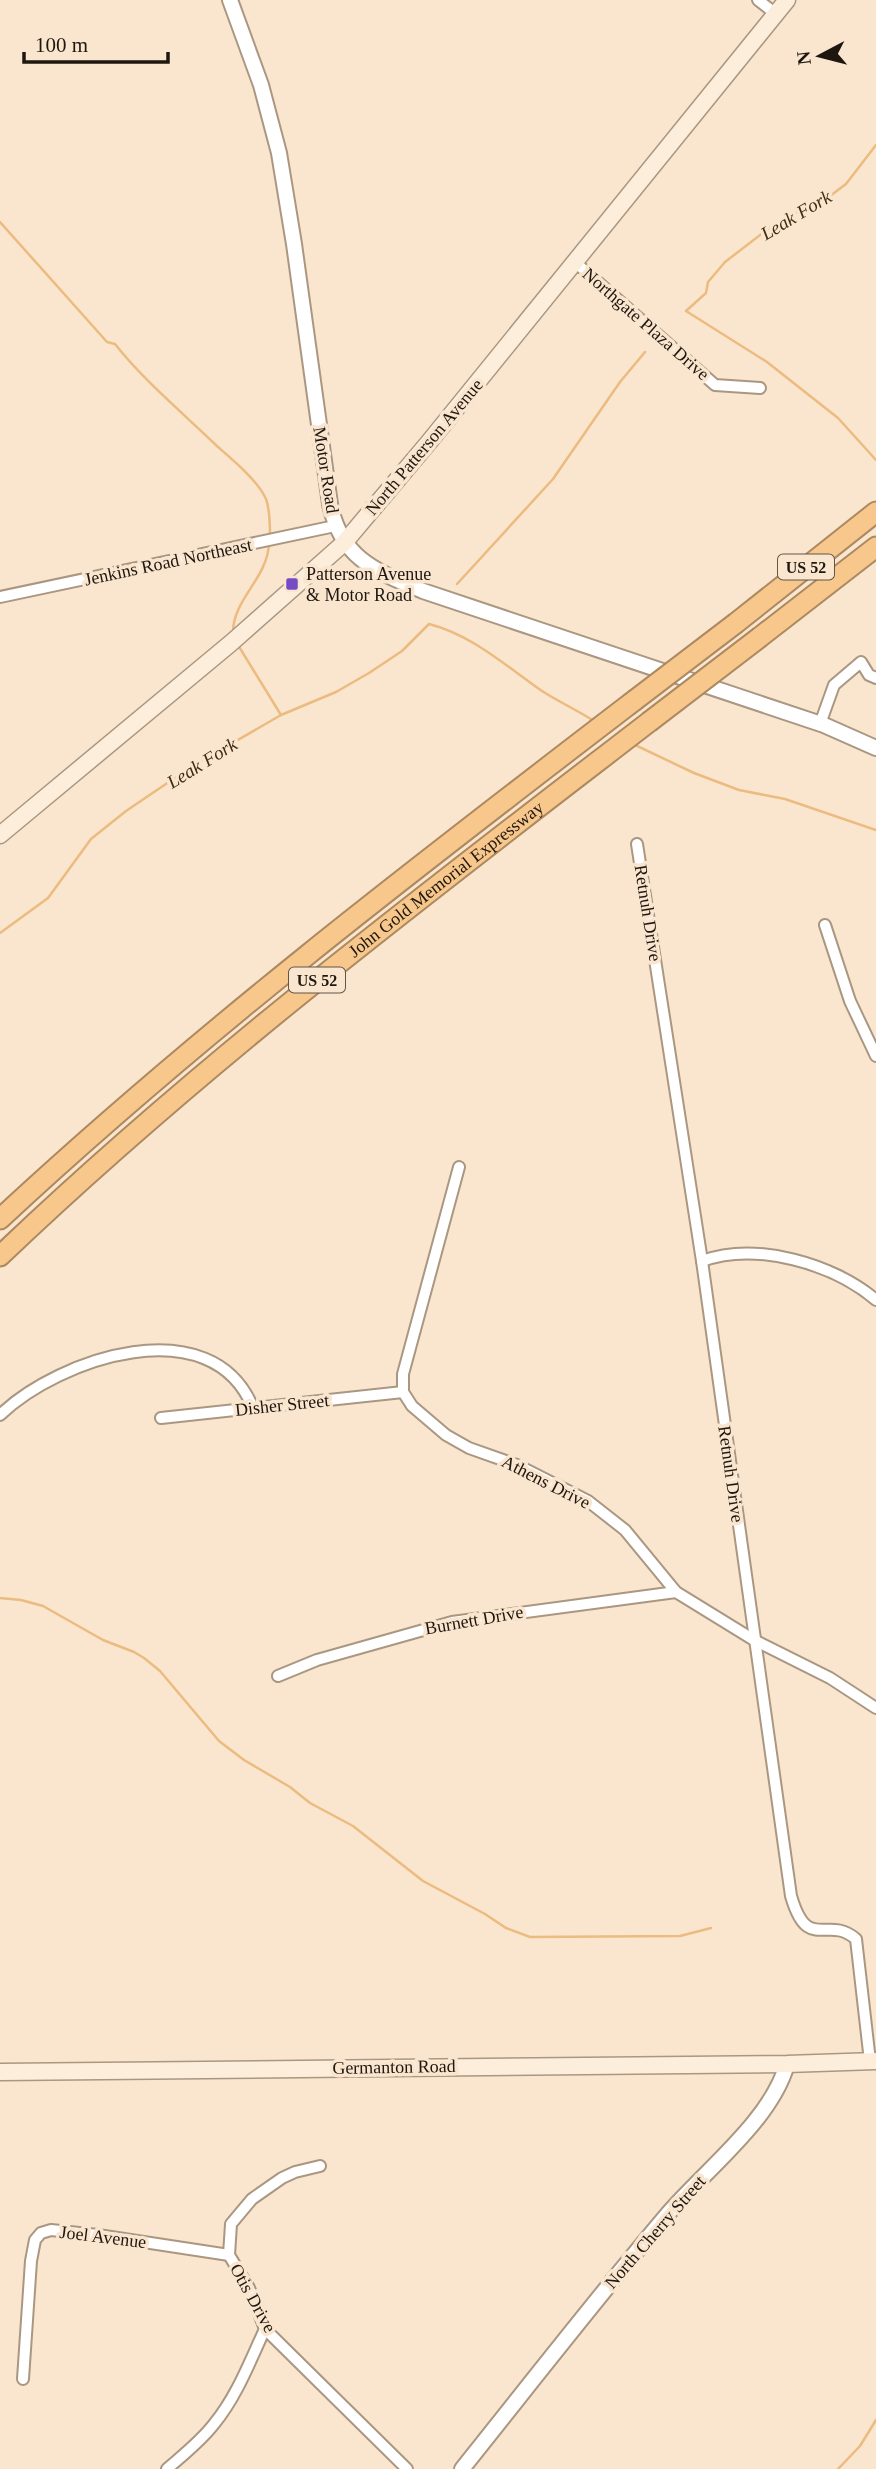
<svg xmlns="http://www.w3.org/2000/svg" width="876" height="2469" viewBox="0 0 876 2469" font-family="'Times New Roman',serif">
<rect width="100%" height="100%" fill="#fae6cf"/>
<g fill="none" stroke-linecap="round" stroke-linejoin="round">
<g stroke="#ebbb7f" stroke-width="2.5">
<polyline points="876,145 846,184 830,196 777,222 725,262 708,282 706,293 686,311 767,362 838,418 876,460"/>
<path d="M0 222 107 342 115 344C145 382 183 413 218 447 233 460 258 481 266 499 270 510 270 524 270 536"/>
<polyline points="457,584 553,479 620,382 645,352"/>
<path d="M233 632C233 599 268 578 269 543"/>
<polyline points="238,645 281,715"/>
<polyline points="633,744 694,773 739,790 785,799 876,830"/>
<path d="M0 933 48 898 91 839 126 811 191 767 281 715 336 692 369 673 402 651 429 624C472 635 506 666 542 691 559 702 577 710 594 721"/>
<polyline points="0,1598 21,1600 43,1606 103,1640 134,1652 144,1658 160,1671 219,1741 244,1760 290,1787 310,1803 353,1826 423,1881 485,1914 506,1928 530,1937 680,1936 711,1928"/>
<polyline points="838,2469 860,2446 876,2420"/>
</g>
<g stroke="#aa9781" stroke-width="14">
<g id="minor">
<polyline points="758,0 776,14"/>
<polyline points="575,262 715,385 760,388"/>
<polyline points="0,597 335,526"/>
<polyline points="820,724 834,685 861,662 869,675 876,678"/>
<path d="M637 844 702 1261 791 1896C808 1954 827 1914 856 1939L870 2061"/>
<polyline points="825,925 850,1001 876,1056"/>
<polyline points="459,1167 403,1374 403,1392 412,1406 446,1435 469,1448 517,1465 588,1501 625,1530 676,1592 754,1640 830,1678 876,1708"/>
<path d="M702 1261C756 1241 834 1264 876 1300"/>
<path d="M0 1415C59 1358 212 1307 253 1408"/>
<polyline points="161,1418 403,1392"/>
<polyline points="278,1676 317,1660 452,1622 676,1592"/>
<polyline points="320,2166 295,2172 282,2178 252,2199 231,2224 229,2255 249,2288 265,2329 407,2469"/>
<polyline points="23,2379 31,2261 35,2240 41,2233 51,2230 98,2235 229,2255"/>
<path d="M167 2469C183 2455 201 2441 214 2424 237 2396 250 2361 265 2329"/>
</g>
</g>
<g stroke="#aa9781" stroke-width="18">
<g id="tertiary">
<path d="M230 0 261 85 279 153 294 244 330 504C341 559 376 571 423 591L824 725 876 748"/>
<path d="M462 2469C530 2384 596 2299 666 2216 704 2171 771 2121 787 2064"/>
</g>
</g>
<g stroke="#aa9781" stroke-width="19">
<g id="secondary">
<polyline points="0,835 231,643 344,543 429,442 787,0"/>
<polyline points="0,2072 787,2064 876,2061"/>
</g>
</g>
<g stroke="#ac8960" stroke-width="23">
<g id="motorway">
<polyline points="736,623 876,512"/>
<polyline points="760,637 876,547"/>
<path d="M0 1219C201 1032 417 867 635 700"/>
<path id="s1" d="M0 1256C203 1062 427 893 649 722"/>
</g>
</g>
<use href="#minor" stroke="#fff" stroke-width="10"/>
<use href="#tertiary" stroke="#fff" stroke-width="14"/>
<use href="#secondary" stroke="#fdeedc" stroke-width="16"/>
<use href="#motorway" stroke="#f8c78b" stroke-width="19"/>
<g stroke="#ac8960" stroke-width="23" stroke-linecap="butt">
<g id="motorway-bridge">
<polyline points="635,700 736,623"/>
<polyline points="649,722 760,637"/>
</g>
</g>
<use href="#motorway-bridge" stroke="#f8c78b" stroke-width="19"/>
</g>
<rect fill="#764ac3" stroke="#fae6cf" stroke-width="2.5" x="285" y="577" width="14" height="14" rx="3.5"/>
<g text-anchor="middle" dominant-baseline="central" stroke-width="7" stroke-linejoin="round" paint-order="stroke">
<g fill="#fae6cf" stroke="#605549" stroke-width="2">
<rect x="778" y="554.5" width="56" height="25" rx="5"/>
<rect x="289" y="967.5" width="56" height="25" rx="5"/>
</g>
<g font-size="16" font-weight="bold" fill="#1e170f">
<text x="806" y="567">US 52</text>
<text x="317" y="980">US 52</text>
</g>
<g font-size="18" fill="#1e170f" stroke="#fae6cf">
<text transform="translate(646 324) rotate(41)">Northgate Plaza Drive</text>
<text transform="translate(424 447) rotate(-50)">North Patterson Avenue</text>
<text transform="translate(326 470) rotate(81)">Motor Road</text>
<text transform="translate(168 562) rotate(-12)">Jenkins Road Northeast</text>
<text stroke="none"><textPath href="#s1" startOffset="584">John Gold Memorial Expressway</textPath></text>
<text transform="translate(648 913) rotate(81)">Retnuh Drive</text>
<text transform="translate(282 1405) rotate(-6)">Disher Street</text>
<text transform="translate(731 1474) rotate(82)">Retnuh Drive</text>
<text transform="translate(546 1482) rotate(27)">Athens Drive</text>
<text transform="translate(474 1620) rotate(-10)">Burnett Drive</text>
<text transform="translate(394 2067) rotate(-1)">Germanton Road</text>
<text transform="translate(655 2232) rotate(-49)">North Cherry Street</text>
<text transform="translate(103 2237) rotate(7)">Joel Avenue</text>
<text transform="translate(253 2298) rotate(61)">Otis Drive</text>
</g>
<g font-size="18" fill="#1e170f" stroke="#fae6cf" text-anchor="start">
<text x="306" y="574">Patterson Avenue<tspan x="306" dy="21">&amp; Motor Road</tspan></text>
</g>
<g font-size="19" font-style="italic" fill="#402c11" stroke="#fae6cf">
<text transform="translate(796 215) rotate(-31)">Leak Fork</text>
<text transform="translate(202 763) rotate(-32)">Leak Fork</text>
</g>
</g>
<g transform="translate(820 56) rotate(263)" stroke="#fae6cf" stroke-width="5" paint-order="stroke">
<path d="M0-5L12 26L0 18L-12 26Z" fill="#1e170f"/>
<text y="-10" font-size="19" font-weight="bold" text-anchor="middle" fill="#1e170f">N</text>
</g>
<path d="M24 52v10h144v-10" fill="none" stroke="#1e170f" stroke-width="3.5"/>
<text x="35" y="52" font-size="21" fill="#1e170f" stroke="#fae6cf" stroke-width="5" paint-order="stroke">100 m</text>
</svg>
